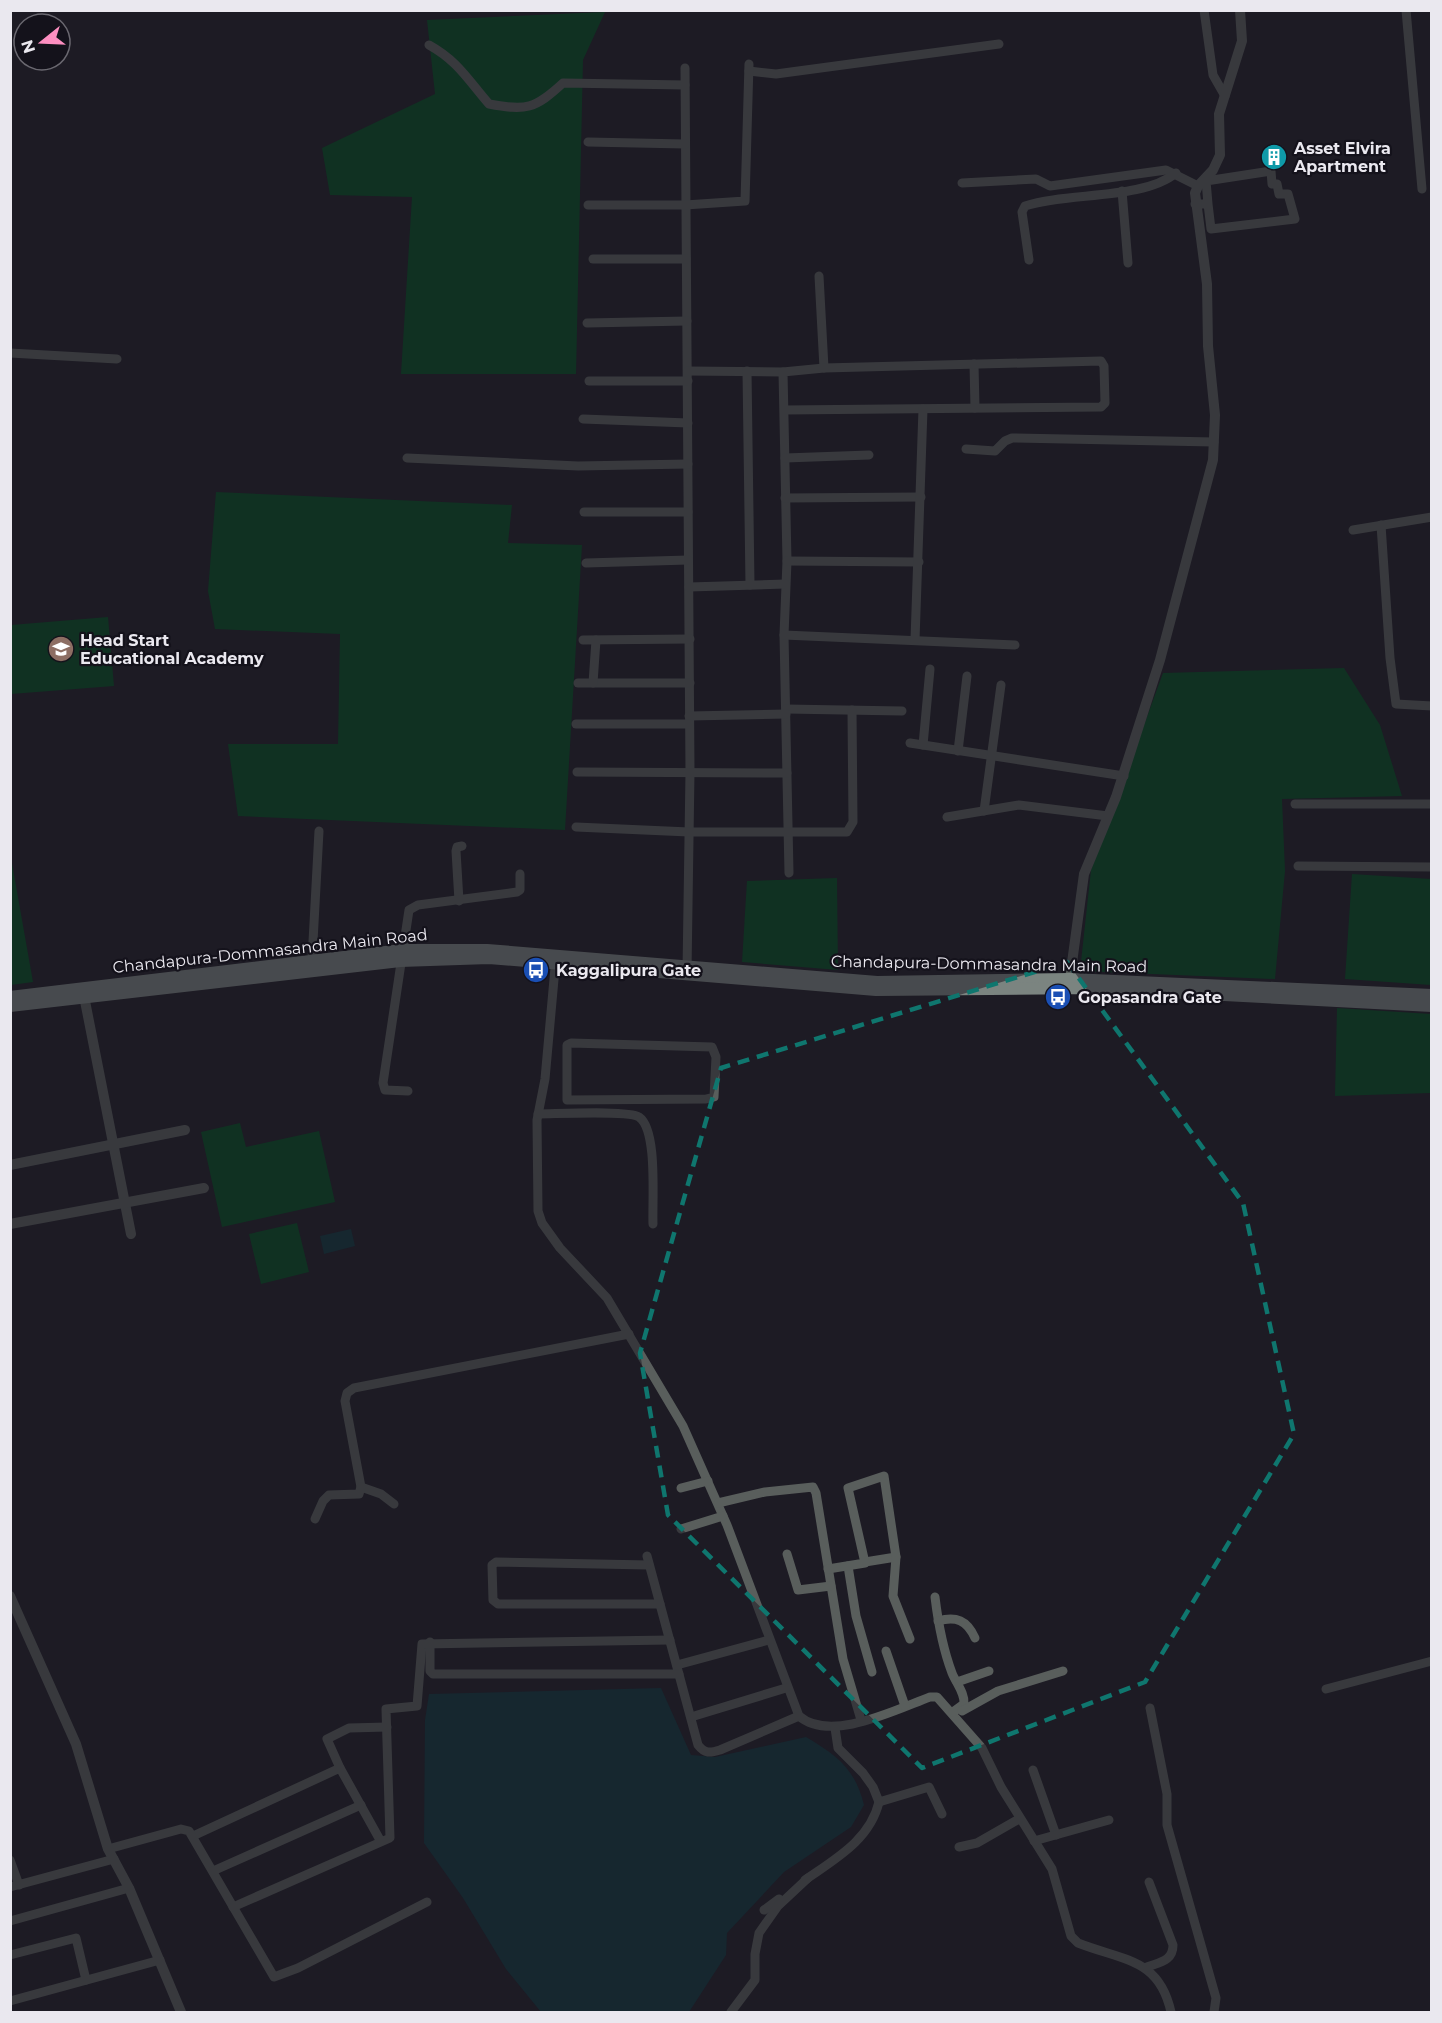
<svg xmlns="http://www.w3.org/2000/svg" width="1442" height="2023" viewBox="0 0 1442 2023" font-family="Montserrat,sans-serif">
<rect width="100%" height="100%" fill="#1d1b24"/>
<g fill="#014c21">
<polygon points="605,12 583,60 576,374 401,374 412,197 330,195 322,148 435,94 427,20"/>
<polygon points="216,492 512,505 508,543 582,545 565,830 238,816 228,744 338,744 340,634 215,629 208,591"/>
<polygon points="108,617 114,686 11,694 11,625"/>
<polygon points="1344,668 1380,725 1402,796 1282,799 1285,871 1275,979 1080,971 1091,870 1163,673"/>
<polygon points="10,852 33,982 11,985 10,985"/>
<polygon points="1352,874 1431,879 1431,985 1345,979"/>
<polygon points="837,878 838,970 742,962 747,881"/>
<polygon points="1337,1008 1431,1014 1431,1093 1335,1096"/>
<polygon points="240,1123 246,1147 319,1131 335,1202 222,1227 201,1132"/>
<polygon points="297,1223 309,1272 261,1284 249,1234"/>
</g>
<g fill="#0e353d">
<polygon points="351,1229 355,1246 324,1254 320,1236"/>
<path d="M661 1688 691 1755 715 1757 806 1737C838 1756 855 1769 864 1805L851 1827 784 1872 727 1933 726 1955 689 2012H541L506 1969 463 1898 424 1843 425 1720 429 1694Z"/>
</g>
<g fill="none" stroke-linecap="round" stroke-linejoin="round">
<g stroke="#595e5c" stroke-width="9">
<polyline points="1204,10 1213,75 1225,96"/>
<polyline points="1406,10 1422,189"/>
<path d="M429 45C458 61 468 80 489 104 526 111 535 109 563 83L685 85"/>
<polyline points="685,68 690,772 687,971"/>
<polyline points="749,71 776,74 999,44"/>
<polyline points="588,142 685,144"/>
<polyline points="962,183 1036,179 1050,186 1166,170 1198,186"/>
<polyline points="1122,191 1128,263"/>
<polyline points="1195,204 1208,204 1211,229 1295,219 1288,194 1279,194 1277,184 1272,184 1271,171 1206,181 1208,204"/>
<polyline points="588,205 685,205 745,201 749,64"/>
<polyline points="593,259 686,259"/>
<path d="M1029 260 1022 212 1025 206C1067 192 1143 200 1176 173"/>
<polyline points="819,276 824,368"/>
<polyline points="587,323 687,321"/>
<polyline points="10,353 117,359"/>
<polyline points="974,364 975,408"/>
<polyline points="688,371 783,372"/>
<polyline points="747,371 750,585"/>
<polyline points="589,381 688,381"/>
<polyline points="785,410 1101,407 1105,403 1104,366 1101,361 824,368 783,372 787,561 784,635 789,873"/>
<polyline points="583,419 688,423"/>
<polyline points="966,449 995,451 1005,441 1012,438 1214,442"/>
<polyline points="407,458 578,466 688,464"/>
<polyline points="785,458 869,455"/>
<polyline points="785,498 921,497"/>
<polyline points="584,512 688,512"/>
<polyline points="1381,525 1390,658 1396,704 1432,706"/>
<polyline points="1353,530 1432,517"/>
<polyline points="787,561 919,562"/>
<polyline points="586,563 688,560"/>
<polyline points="689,587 785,584"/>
<polyline points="784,635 1015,645"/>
<polyline points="583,640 690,639"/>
<polyline points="915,640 923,409"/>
<polyline points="578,683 690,683"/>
<polyline points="593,683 596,640"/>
<polyline points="786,709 902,711"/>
<polyline points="689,716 786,714"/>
<polyline points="576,724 689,724"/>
<polyline points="910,743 1124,776"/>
<polyline points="923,745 930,669"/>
<polyline points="958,751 967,676"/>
<polyline points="577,772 787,773"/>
<polyline points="1295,804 1432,804"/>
<polyline points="984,811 1001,685"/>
<polyline points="947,817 1019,805 1108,816"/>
<polyline points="576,827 689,832 847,832 853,822 852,710"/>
<polyline points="1298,866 1432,867"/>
<polyline points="459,901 456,851 457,847 462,846"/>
<path d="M556 957 545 1079 537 1120 538 1211 542 1223 560 1248 607 1298 683 1426 727 1525 799 1716C830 1743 895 1710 930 1697H937L982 1748 1001 1787 1052 1869 1071 1936 1078 1943C1124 1961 1159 1958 1171 2012"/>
<polyline points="312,960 319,831"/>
<polygon points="571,1043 712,1047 716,1057 714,1097 706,1099 567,1100 567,1045"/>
<polyline points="408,1091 385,1090 383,1083 409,910 418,905 517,892 520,890 520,874"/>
<path d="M538 1114C556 1114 628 1110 639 1117 658 1130 652 1201 653 1224"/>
<polyline points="681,1488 708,1481"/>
<polyline points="718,1503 765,1492 813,1487 816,1493 843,1659 861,1720"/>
<polyline points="394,1504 381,1494 361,1487 345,1401 347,1393 354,1388 629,1334"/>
<polyline points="315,1519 323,1501 329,1495 359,1494 361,1487"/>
<polyline points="681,1529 723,1516"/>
<polyline points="787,1554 798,1590 831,1586"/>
<path d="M647 1556 698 1745C705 1754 710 1753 720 1750L799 1716"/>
<polyline points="865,1562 896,1557"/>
<polyline points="649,1565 496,1562 492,1565 493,1600 498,1604 660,1604"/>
<polyline points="848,1566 856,1616 872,1672"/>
<polyline points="828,1569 865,1563 848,1488 884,1476 896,1557 893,1596 910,1639"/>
<path d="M935 1597C938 1622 943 1649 952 1673 956 1683 965 1693 964 1704L953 1712"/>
<path d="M938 1621C956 1616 967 1620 975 1638"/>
<polyline points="430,1642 430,1671 433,1674 679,1674"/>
<polyline points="886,1651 905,1706"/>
<polyline points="677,1665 769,1640"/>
<polyline points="957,1682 989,1671"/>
<polyline points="1326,1689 1432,1661"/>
<polyline points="1150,1708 1167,1794 1167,1825 1216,1998 1214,2012"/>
<polyline points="962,1711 998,1691 1063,1671"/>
<polyline points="691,1717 786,1688"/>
<polyline points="835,1728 838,1748 863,1773 873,1787 879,1802 929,1787 942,1814"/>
<polyline points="340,1768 327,1739 349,1728 387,1727"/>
<polyline points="1033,1770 1056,1835"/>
<polyline points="193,1836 340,1768 380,1840"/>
<polyline points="1034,1841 1109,1820"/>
<polyline points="959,1847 977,1843 1019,1819"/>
<polyline points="108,1849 181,1829 189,1831 274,1977 298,1968 427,1902"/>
<polyline points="10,1860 19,1885"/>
<polyline points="213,1871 361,1805"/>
<path d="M805 1880C835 1859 870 1840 879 1802"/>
<polyline points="10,1887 114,1859"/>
<polyline points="233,1907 390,1838 386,1709 417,1706 422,1644 670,1640"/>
<polyline points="764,1910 779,1899"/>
<polyline points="10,1921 129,1888"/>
<polyline points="10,1955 76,1938 86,1980"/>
<path d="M1147 1967C1160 1962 1173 1961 1173 1945L1149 1882"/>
<polyline points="10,2001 160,1960"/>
<polyline points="731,2012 755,1980 755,1954 759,1933 778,1906 808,1878"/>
</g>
<g stroke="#595e5c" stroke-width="10">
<polyline points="1069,985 1084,874 1116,797 1160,660 1213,460 1215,415 1208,346 1207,284 1195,193 1198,186 1213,170 1220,155 1219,114 1242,41 1240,10"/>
<polyline points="84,996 131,1234"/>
<polyline points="10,1165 185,1130"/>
<polyline points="10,1224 204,1188"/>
<polyline points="10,1596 76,1744 108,1849 129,1888 181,2012"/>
</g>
<g stroke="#7b8480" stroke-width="12">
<polyline points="10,997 402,950 487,950 877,982 1070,979 1432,995"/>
<polyline points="10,1006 400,961 489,958 876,990 1090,988 1432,1006"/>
</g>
</g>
<path d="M0 0H1442V2023H0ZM1067 962 1243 1203 1294 1434 1145 1682 922 1768 668 1515 640 1353 721 1068Z" fill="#1d1b24" fill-opacity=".55" fill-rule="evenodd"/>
<path fill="none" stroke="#0f766e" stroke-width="4.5" stroke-dasharray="12 8" stroke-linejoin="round" d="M1067 962 1243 1203 1294 1434 1145 1682 922 1768 668 1515 640 1353 721 1068Z"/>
<defs>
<g id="building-disc" transform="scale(1.35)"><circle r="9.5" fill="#0f9aa8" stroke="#14121b"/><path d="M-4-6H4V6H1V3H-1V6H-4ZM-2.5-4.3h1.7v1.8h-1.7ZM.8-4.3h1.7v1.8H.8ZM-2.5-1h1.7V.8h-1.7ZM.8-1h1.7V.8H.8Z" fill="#fff"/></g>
<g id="school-disc" transform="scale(1.35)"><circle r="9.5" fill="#8d6e63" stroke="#14121b"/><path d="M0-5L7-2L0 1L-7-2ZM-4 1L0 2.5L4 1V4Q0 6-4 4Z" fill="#fff"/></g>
<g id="bus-disc" transform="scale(1.35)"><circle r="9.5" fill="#1a4fb4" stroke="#14121b"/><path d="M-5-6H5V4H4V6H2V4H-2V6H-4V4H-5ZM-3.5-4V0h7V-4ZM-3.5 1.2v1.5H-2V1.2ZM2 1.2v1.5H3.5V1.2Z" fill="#fff"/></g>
</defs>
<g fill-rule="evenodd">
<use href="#building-disc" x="1274" y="157"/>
<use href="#school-disc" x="61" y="649"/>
<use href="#bus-disc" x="536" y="970"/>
<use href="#bus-disc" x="1058" y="997"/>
</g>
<g text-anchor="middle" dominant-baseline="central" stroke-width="4.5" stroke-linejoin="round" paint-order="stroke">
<g font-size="16" font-weight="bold" fill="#eae8ef" stroke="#14121b" text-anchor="start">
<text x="1294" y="148">Asset Elvira<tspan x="1294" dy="18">Apartment</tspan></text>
<text x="80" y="640">Head Start<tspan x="80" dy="18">Educational Academy</tspan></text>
<text x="556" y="970">Kaggalipura Gate</text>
<text x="1078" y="997">Gopasandra Gate</text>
</g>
<g font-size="16" fill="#eae8ef" stroke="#14121b">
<text transform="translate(270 951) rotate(-6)">Chandapura-Dommasandra Main Road</text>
<text transform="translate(989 964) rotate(1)">Chandapura-Dommasandra Main Road</text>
</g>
</g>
<rect width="1442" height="2023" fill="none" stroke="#eae8ef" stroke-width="24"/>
<g transform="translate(42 42) rotate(252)"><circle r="28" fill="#14121b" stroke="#6a6870" stroke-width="1.5"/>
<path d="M0-4.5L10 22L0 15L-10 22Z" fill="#fd8ec0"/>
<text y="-9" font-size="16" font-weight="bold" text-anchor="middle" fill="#eae8ef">N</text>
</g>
</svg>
